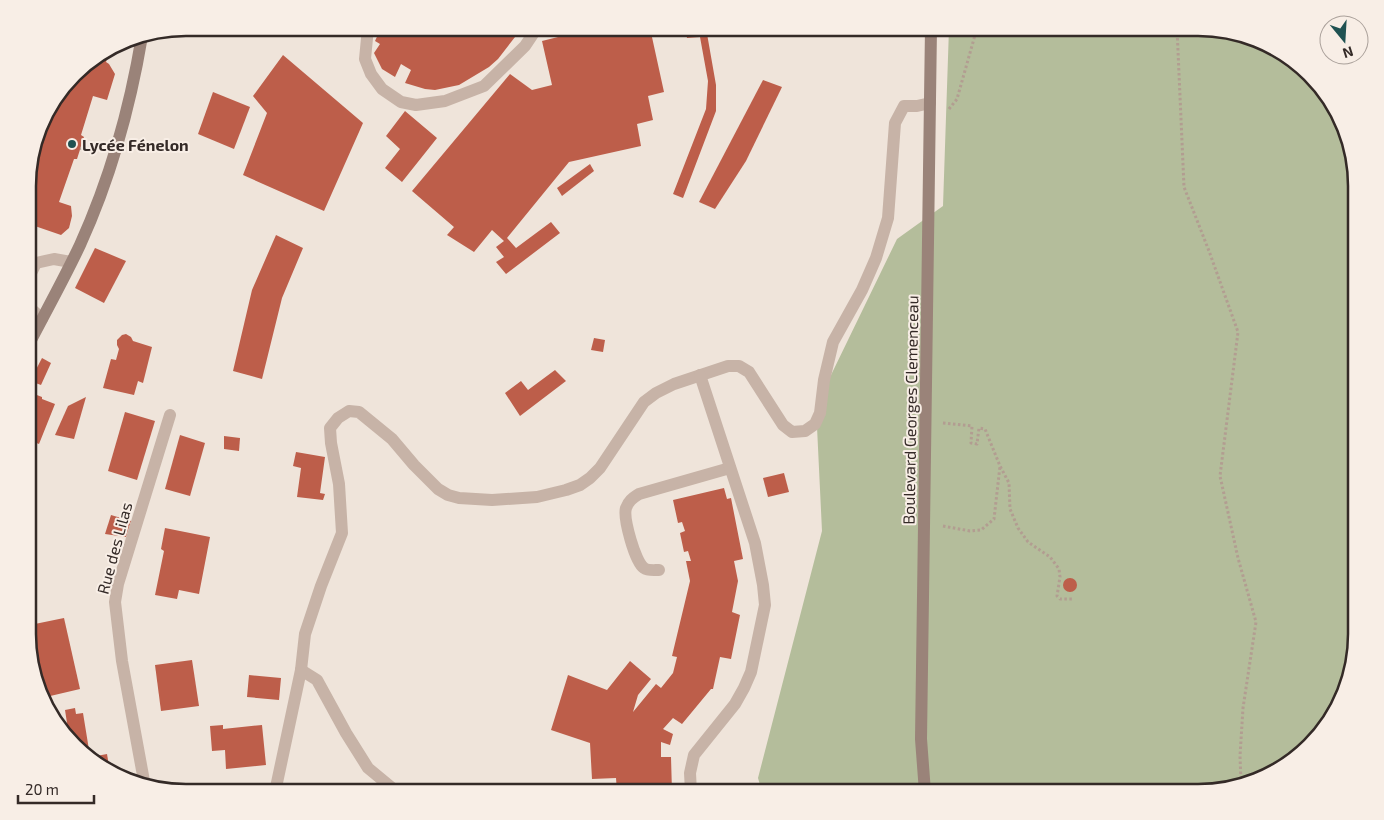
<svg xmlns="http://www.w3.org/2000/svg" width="1384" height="820" viewBox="0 0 1384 820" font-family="'Exo 2',sans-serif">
<rect width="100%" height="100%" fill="#efe4da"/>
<polygon fill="#b4bd9b" points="949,28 1199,28 1278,49 1330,98 1356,175 1356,644 1335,714 1278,771 1208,792 762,792 758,778 822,531 816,406 897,239 943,206"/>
<g fill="#bd5e4a">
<polygon points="381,28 522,28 498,59 489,67 459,85 435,90 425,89 405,83 411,70 401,64 395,77 382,69 374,53 380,44 375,41"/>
<polygon points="594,28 650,28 664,92 648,96 653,120 637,124 641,146 569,162 507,238 516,248 551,222 560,233 506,274 496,262 504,257 496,247 504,241 492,230 474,252 447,235 454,227 412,191 510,74 532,90 552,85 542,41"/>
<polygon points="685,28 706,28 716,85 716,111 683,198 673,194 706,109 708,81 700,37 687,38"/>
<polygon points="110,49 106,62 109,64 115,74 107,100 93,96 81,135 84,137 77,159 74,159 59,202 71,206 72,216 69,228 61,235 29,224 29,165 44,116 81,67"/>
<polygon points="283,55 363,123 324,211 243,175 267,113 253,96"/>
<polygon points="763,80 782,87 746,161 715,209 699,202"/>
<polygon points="213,92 250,107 234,149 198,134"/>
<polygon points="405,111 437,138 402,182 385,168 400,149 386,136"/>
<polygon points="590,164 594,171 562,196 557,188"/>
<polygon points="276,235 303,248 282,298 262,379 233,371 252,290"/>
<polygon points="95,248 126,261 104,303 75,288"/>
<polygon points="126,334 131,337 133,341 152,347 143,383 138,381 134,395 103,388 111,359 116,360 119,349 117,345 117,340 122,335"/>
<polygon points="594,338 605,340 603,352 591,350"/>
<polygon points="42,358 51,363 41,385 30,381"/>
<polygon points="555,370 566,381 520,416 505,393 521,381 528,390"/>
<polygon points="29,392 42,397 42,399 55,404 39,444 29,440 29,433 33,421 29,419"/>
<polygon points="86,397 74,439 55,435 68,406"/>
<polygon points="125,412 155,421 137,480 108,471"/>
<polygon points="180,435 205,443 190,496 165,489"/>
<polygon points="224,436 240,438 239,451 224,449"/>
<polygon points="296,452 325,457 320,493 325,494 323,500 297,497 301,468 293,466"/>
<polygon points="784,473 789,492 768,497 763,478"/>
<polygon points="724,488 727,499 731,498 743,559 734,561 738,581 732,612 740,615 731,659 720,657 713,689 711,689 682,724 673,718 663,729 673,734 670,745 661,742 661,757 671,757 672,792 617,792 616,778 592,779 590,743 551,730 568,675 607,690 630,661 651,679 638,695 633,712 656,684 661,688 673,673 677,657 672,656 690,581 686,561 691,561 688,551 684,552 680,533 685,531 682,522 678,523 673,500"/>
<polygon points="111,515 131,521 126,537 105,534"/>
<polygon points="165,528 210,537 199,594 179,590 177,599 155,595 164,551 161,549"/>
<circle cx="1070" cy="585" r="7"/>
<polygon points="64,618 80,689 46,697 30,625"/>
<polygon points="192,660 199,706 161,711 155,665"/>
<polygon points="249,675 281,678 279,700 247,697"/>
<polygon points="75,708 76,714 83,713 90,756 69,736 65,710"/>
<polygon points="223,725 223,729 262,725 266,765 226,769 225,750 212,751 210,726"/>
<polygon points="107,754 110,772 106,771 91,757"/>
</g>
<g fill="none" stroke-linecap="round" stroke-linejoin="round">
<g stroke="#b29d91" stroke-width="3" stroke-dasharray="2.5 2.5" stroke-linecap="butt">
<polyline points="1177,28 1184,187 1209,251 1238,332 1220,476 1238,558 1256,622 1243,708 1240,756 1241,782"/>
<polyline points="949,109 957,99 977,28"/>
<polyline points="80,148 96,153"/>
<polyline points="943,423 972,426 971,443 977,444 979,428 985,429 1000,466 1009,483 1010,509 1018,528 1028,542 1050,557 1059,569 1060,577 1057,596 1060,599 1073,599"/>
<polyline points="943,526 970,531 981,530 994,519 1000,466"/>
</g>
<g stroke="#c7b3a7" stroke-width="12">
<polyline points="368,28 365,59 371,74 382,89 401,102 416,105 445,101 484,86 525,46 537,28"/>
<polyline points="29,277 36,263 54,259 71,262"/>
<polyline points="29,307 42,319"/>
</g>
<g stroke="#c7b3a7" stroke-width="12">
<path d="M659 570C654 570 648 571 644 568 635 562 623 518 626 508 629 500 633 498 639 494L730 468"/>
<polyline points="301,670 317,680 346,733 368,768 397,792"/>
<polyline points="144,781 122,661 115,602 118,584 170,415"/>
<polyline points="275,792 301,670 305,634 321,586 342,533 339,484 331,443 330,428 338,418 349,411 359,412 392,439 414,465 438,489 448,495 459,498 492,500 537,497 566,490 580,485 590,478 600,468 644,402 656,393 674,384 728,366 739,366 749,372 783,425 792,432 805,431 815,424 820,413 824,380 833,342 862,290 876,258 888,218 895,123 904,106 917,106 930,103"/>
<polyline points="691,792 690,773 694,755 735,704 744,688 751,672 765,605 763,585 755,543 700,375"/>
</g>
<g stroke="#9a8379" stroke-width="12">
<path d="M29 344C46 311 64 279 80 245 110 179 130 108 142 36"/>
<polyline points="925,792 921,739 931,28"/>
</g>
</g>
<circle fill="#205252" stroke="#f8eee6" stroke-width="2" cx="72" cy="144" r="5"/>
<g text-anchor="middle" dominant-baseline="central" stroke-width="4" stroke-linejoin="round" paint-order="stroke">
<g font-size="16" font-weight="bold" fill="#342a27" stroke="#f8eee6" text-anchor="start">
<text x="82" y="144">Lycée Fénelon</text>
</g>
<g font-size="16" fill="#342a27" stroke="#f8eee6">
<text transform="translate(910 410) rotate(-89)">Boulevard Georges Clemenceau</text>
<text transform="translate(114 548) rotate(-75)">Rue des Lilas</text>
</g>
</g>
<path d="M0 0H1384V820H0ZM186 36H1198A150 150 0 0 1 1348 186V634A150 150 0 0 1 1198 784H186A150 150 0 0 1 36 634V186A150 150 0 0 1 186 36Z" fill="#f8eee6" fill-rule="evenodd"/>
<path fill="none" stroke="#342a27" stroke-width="2.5" d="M186 36H1198A150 150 0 0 1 1348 186V634A150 150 0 0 1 1198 784H186A150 150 0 0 1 36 634V186A150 150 0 0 1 186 36Z"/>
<g transform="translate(1344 40) rotate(162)"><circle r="24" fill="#f8eee6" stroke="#aaa09a"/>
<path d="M0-4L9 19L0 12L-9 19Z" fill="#205252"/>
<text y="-8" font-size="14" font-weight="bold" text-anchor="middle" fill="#342a27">N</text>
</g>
<path d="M18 795v8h76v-8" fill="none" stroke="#342a27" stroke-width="2.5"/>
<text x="25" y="795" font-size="15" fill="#342a27" stroke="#f8eee6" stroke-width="4" paint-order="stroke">20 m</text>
</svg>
